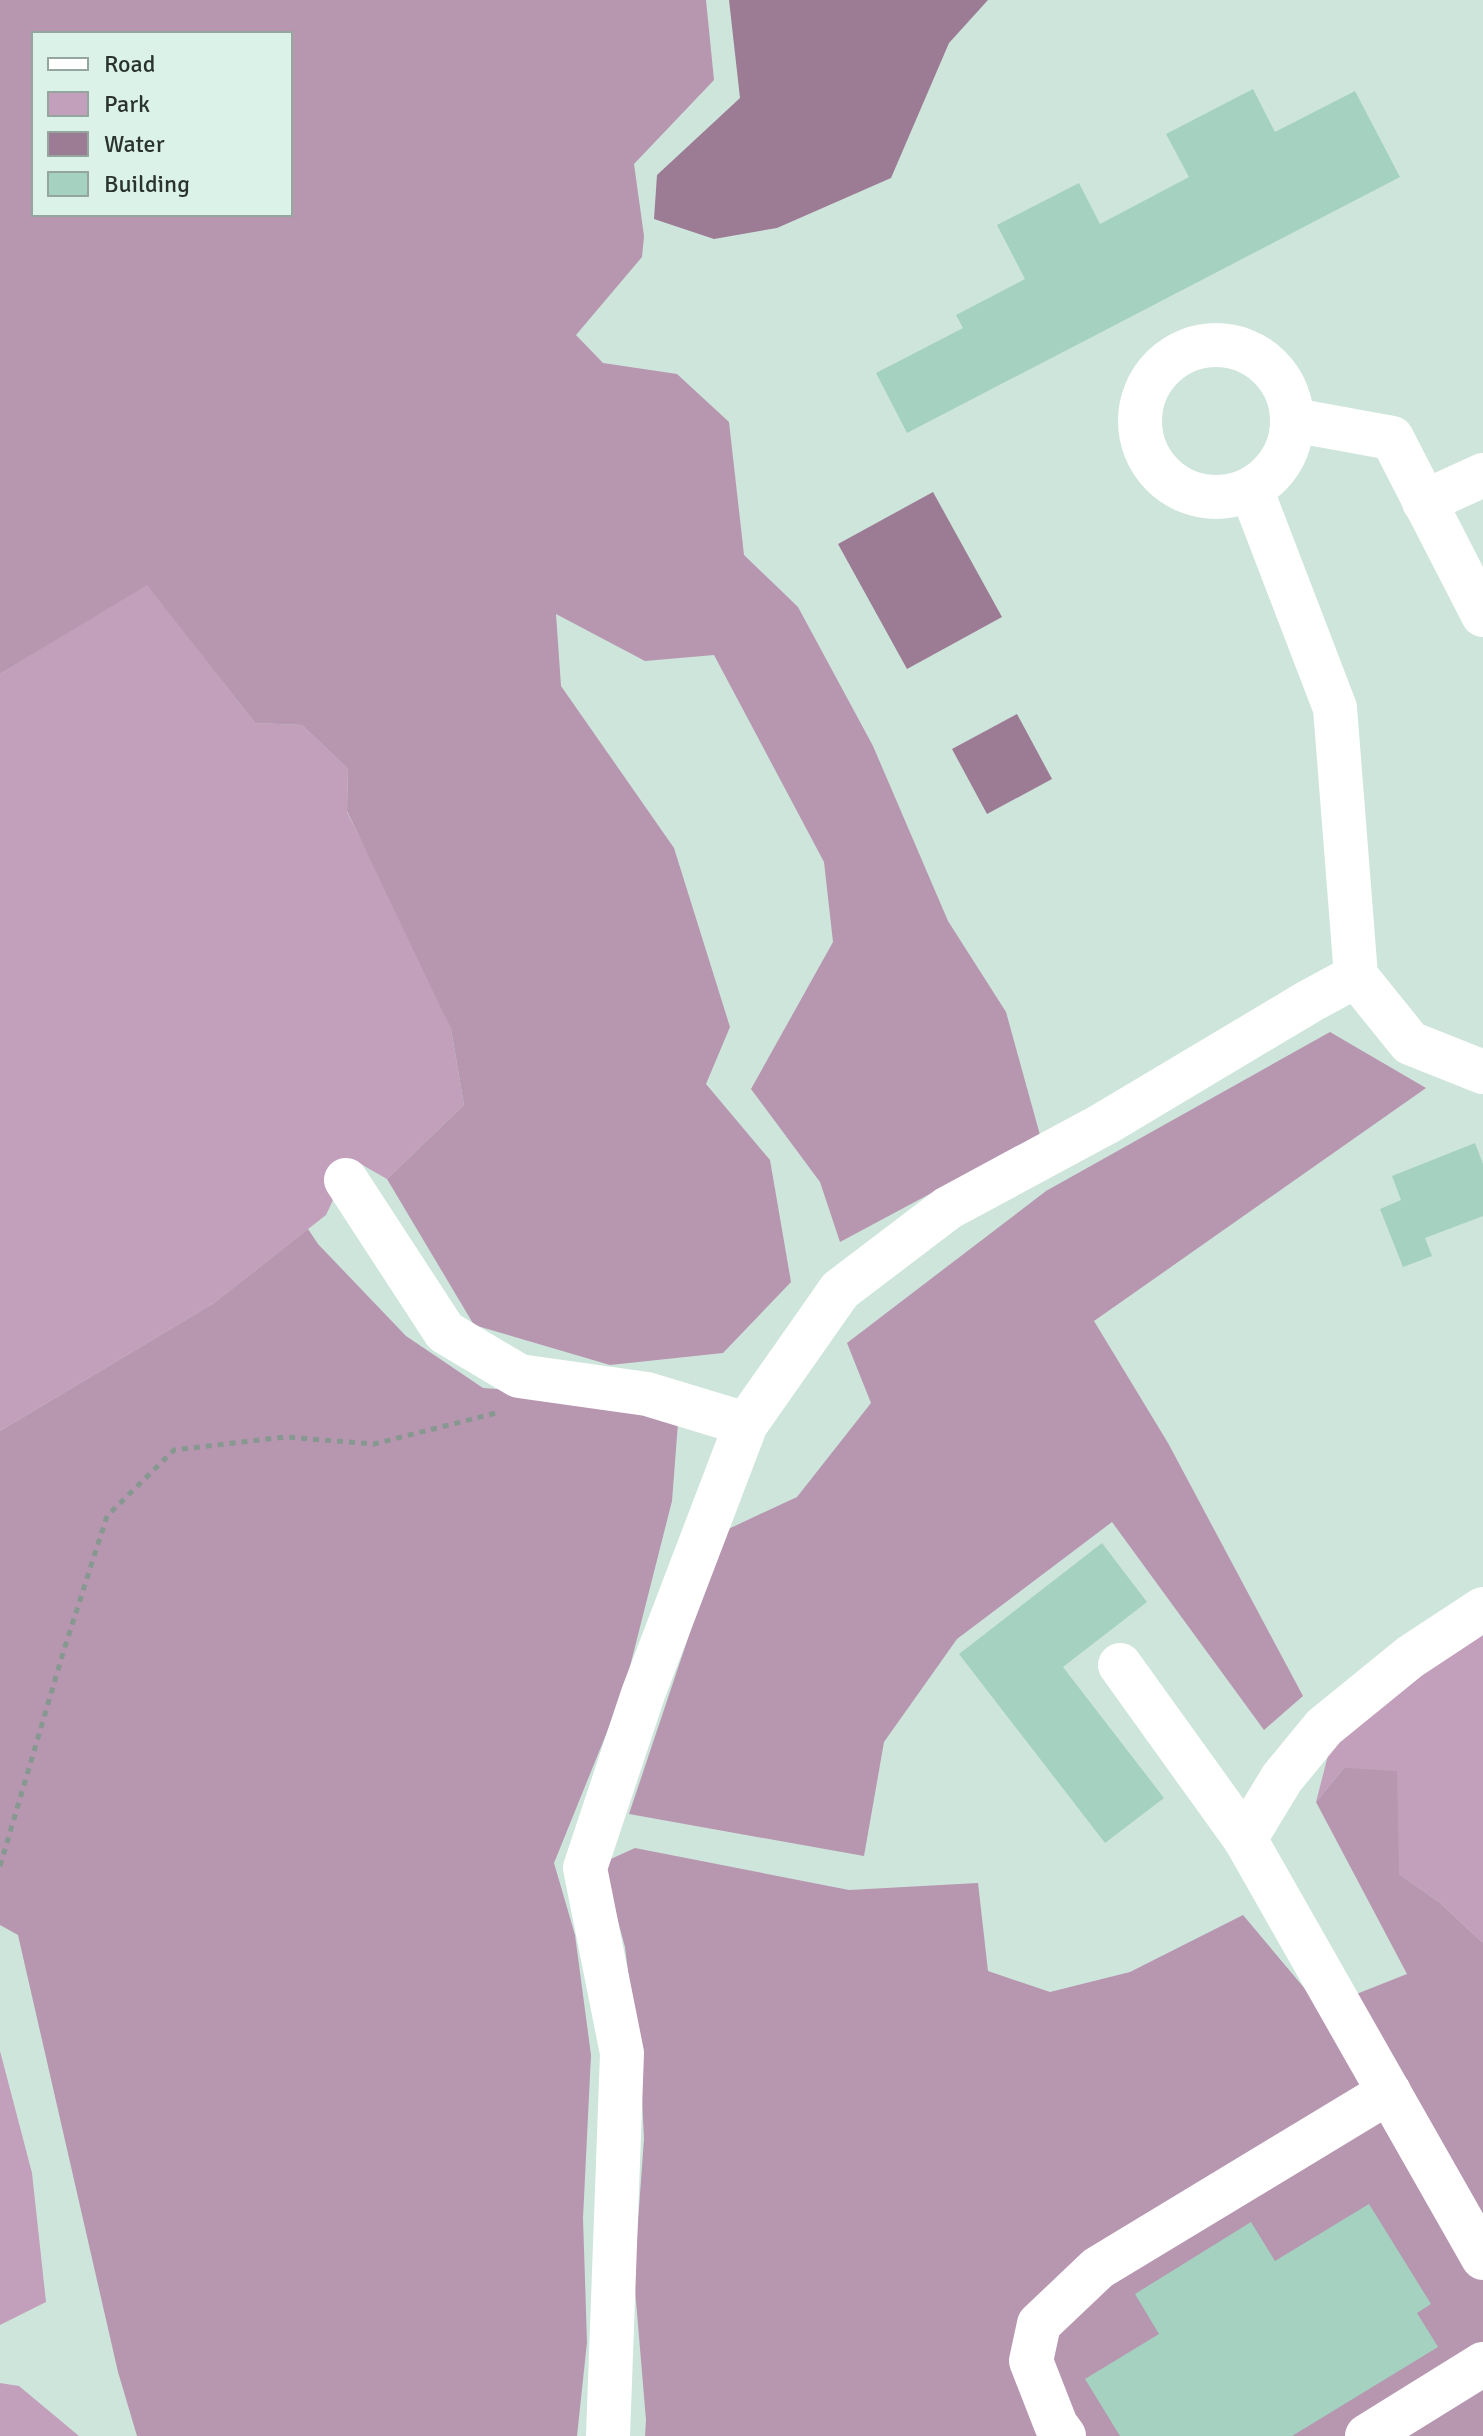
<svg xmlns="http://www.w3.org/2000/svg" width="1483" height="2436" viewBox="0 0 1483 2436" font-family="Signika,sans-serif">
<rect width="100%" height="100%" fill="#cee5db"/>
<g fill="#c2a0bb">
<polygon points="147,584 255,723 302,725 348,769 347,812 410,938 451,1029 464,1105 387,1179 352,1159 326,1215 214,1303 0,1431 0,674"/>
<polygon points="1483,1627 1483,1943 1439,1902 1399,1874 1344,1768 1316,1802 1333,1736"/>
<polygon points="0,2051 32,2173 46,2302 0,2325"/>
<polygon points="0,2383 19,2386 79,2436 0,2436"/>
</g>
<g fill="#b796b0" fill-rule="evenodd">
<path d="M0 0H706L714 80 634 164 644 236 642 257 576 335 603 363 677 374 729 422 744 555 798 607 873 746 948 921 1006 1012 1040 1135 840 1242 820 1182 751 1089 833 942 824 862 714 655 645 661 556 614 561 686 674 848 730 1027 706 1084 770 1160 791 1282 723 1353 610 1365 474 1325 387 1179 464 1105 451 1029 347 811 348 769 302 725 255 723 147 585 0 674ZM34 34H290V214H34Z"/>
<polygon points="1330,1032 1426,1088 1094,1321 1168,1443 1303,1696 1264,1730 1112,1522 957,1639 884,1742 864,1856 629,1814 724,1531 797,1497 871,1403 847,1343 1046,1191"/>
<polygon points="308,1229 318,1244 406,1336 483,1388 585,1396 678,1423 672,1501 624,1690 554,1863 575,1935 591,2055 583,2218 587,2342 577,2436 137,2436 118,2372 18,1935 0,1925 0,1431 214,1303"/>
<polygon points="1344,1768 1397,1771 1399,1874 1439,1902 1483,1943 1483,2436 645,2436 646,2420 634,2277 644,2139 641,2076 625,1947 602,1863 635,1848 849,1890 978,1883 988,1971 1050,1992 1130,1972 1243,1915 1321,2008 1407,1974 1316,1802"/>
</g>
<g fill="#9c7b95">
<polygon points="729,0 988,0 949,43 891,178 777,228 714,239 654,219 657,175 740,98"/>
<polygon points="933,492 1002,617 907,669 838,544"/>
<polygon points="1017,714 1052,779 987,814 952,749"/>
</g>
<g fill="#a5d2c0">
<polygon points="1253,89 1275,132 1355,91 1400,177 907,433 876,373 963,328 956,315 1025,279 997,225 1079,183 1100,224 1189,177 1166,134"/>
<polygon points="1475,1143 1483,1164 1483,1216 1425,1238 1432,1256 1403,1267 1380,1209 1401,1200 1392,1176"/>
<polygon points="1102,1543 1147,1602 1063,1667 1164,1798 1105,1843 959,1654"/>
<polygon points="1369,2204 1431,2304 1417,2313 1438,2347 1292,2436 1120,2436 1085,2379 1159,2334 1135,2294 1251,2222 1275,2261"/>
</g>
<g fill="none" stroke-linecap="round" stroke-linejoin="round">
<polyline stroke="#879891" stroke-width="5" stroke-dasharray="6 6" stroke-linecap="butt" points="0,1866 63,1653 107,1516 174,1450 285,1437 374,1444 496,1413"/>
<g stroke="#fff" stroke-width="44">
<circle cx="1216" cy="421" r="76"/>
<polyline points="1293,420 1392,438 1483,615"/>
<polyline points="1424,502 1483,475"/>
<polyline points="1356,976 1410,1043 1483,1072"/>
<polyline points="346,1180 445,1332 519,1376 647,1394 746,1424"/>
<polyline points="1483,1609 1410,1657 1324,1727 1282,1778 1245,1839 1483,2258"/>
<polyline points="1120,1665 1245,1839"/>
<polyline points="608,2436 622,2053 585,1868 643,1694 746,1424 840,1290 948,1208 1104,1124 1310,1001 1356,976 1335,708 1251,489"/>
<polyline points="1064,2436 1056,2425 1031,2361 1039,2324 1098,2268 1389,2092"/>
<polyline points="1367,2436 1483,2364"/>
</g>
</g>
<rect x="32" y="32" width="260" height="184" fill="#dbf2e8" stroke="#94a69e" stroke-width="2"/>
<rect x="48" y="58" width="40" height="12" fill="#ffffff" stroke="#94a69e" stroke-width="2"/>
<text x="104" y="72" font-size="24" fill="#2a332f">Road</text>
<rect x="48" y="92" width="40" height="24" fill="#c2a0bb" stroke="#94a69e" stroke-width="2"/>
<text x="104" y="112" font-size="24" fill="#2a332f">Park</text>
<rect x="48" y="132" width="40" height="24" fill="#9c7b95" stroke="#94a69e" stroke-width="2"/>
<text x="104" y="152" font-size="24" fill="#2a332f">Water</text>
<rect x="48" y="172" width="40" height="24" fill="#a5d2c0" stroke="#94a69e" stroke-width="2"/>
<text x="104" y="192" font-size="24" fill="#2a332f">Building</text>
</svg>
